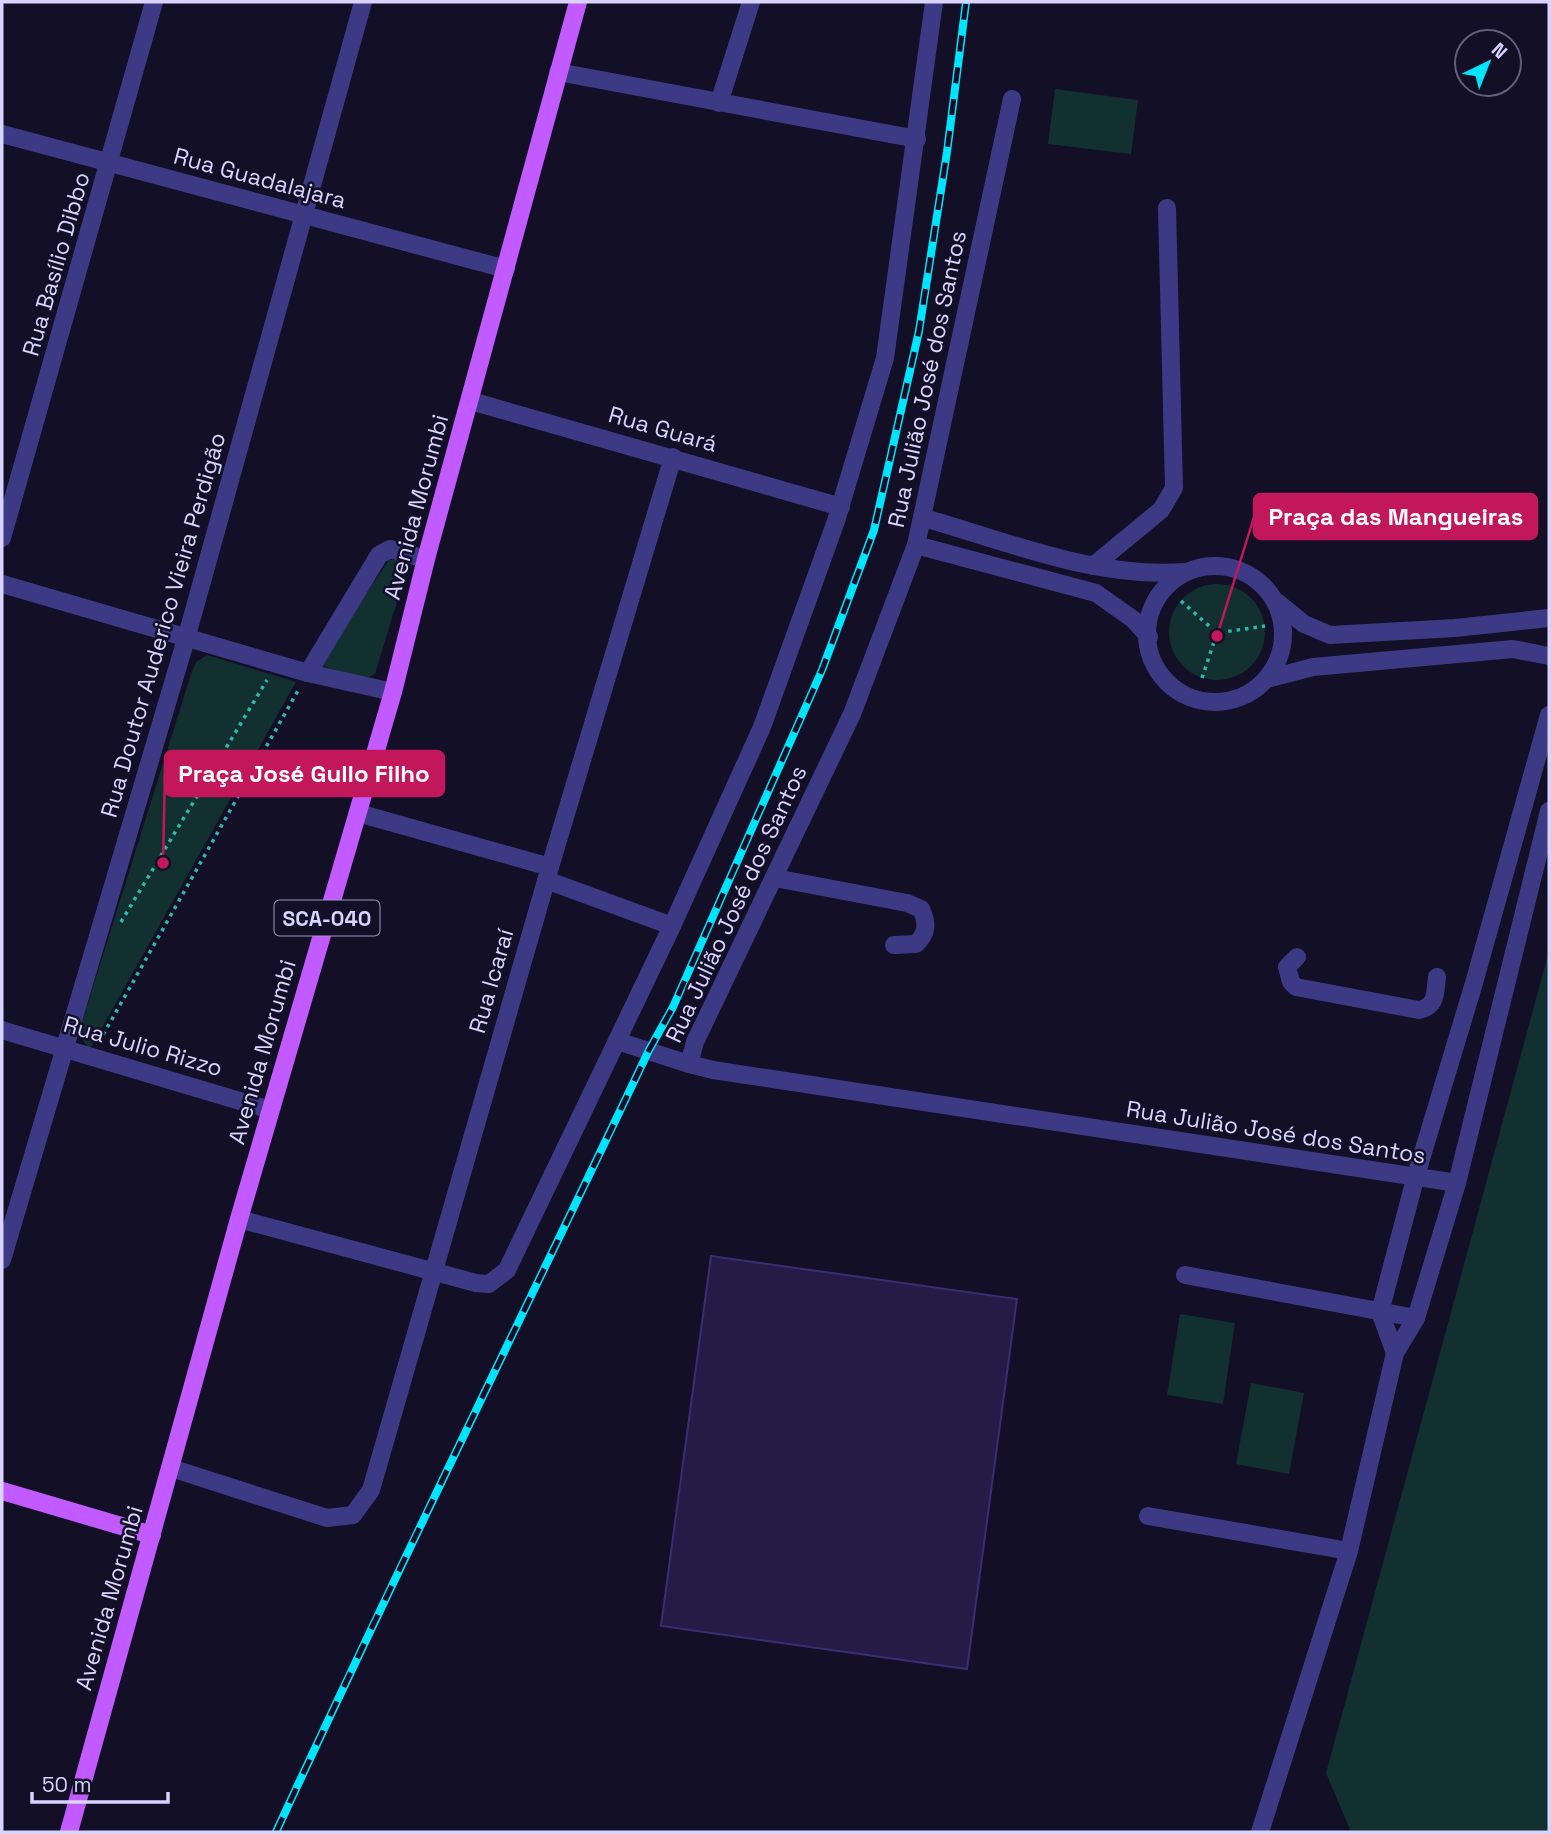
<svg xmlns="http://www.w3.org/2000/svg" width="1551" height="1834" viewBox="0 0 1551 1834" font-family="'Space Grotesk',sans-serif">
<rect width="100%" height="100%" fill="#130f26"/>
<g fill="#12302f">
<polygon points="1055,89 1138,100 1131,154 1048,144"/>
<polygon points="389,560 399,560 408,565 375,674 364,679 318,665"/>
<circle cx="1217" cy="632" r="48"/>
<polygon points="207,655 296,682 90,1049 78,1035 191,674 196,662"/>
<polygon points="1549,951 1549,1832 1351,1832 1326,1773"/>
<polygon points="1180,1314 1235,1323 1223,1404 1167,1395"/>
<polygon points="1251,1383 1304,1393 1289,1474 1236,1464"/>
</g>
<polygon fill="#241b47" stroke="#3b2d73" stroke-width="2" points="711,1256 1017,1299 967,1669 661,1626"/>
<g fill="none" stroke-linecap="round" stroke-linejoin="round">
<g stroke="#2fb8b0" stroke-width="3.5" stroke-dasharray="3.5 5" stroke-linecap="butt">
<polyline points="1181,601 1217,633 1265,626"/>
<polyline points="1202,678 1217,633"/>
<polyline points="121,922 267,680"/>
<polyline points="99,1042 300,687"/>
</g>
<g stroke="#3d3a85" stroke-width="18">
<polyline points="558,72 917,139"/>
<polyline points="1012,99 916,545 852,714 695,1042 689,1064 713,1070 1457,1183"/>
<polyline points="719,103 751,2"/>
<polyline points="2,134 506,269"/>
<polyline points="471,401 841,507"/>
<path d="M924 518C1009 542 1096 579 1185 572"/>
<polyline points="2,538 154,2"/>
<polyline points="916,545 1096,593 1134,620 1149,637"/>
<polyline points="1093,566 1161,510 1174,488 1167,208"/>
<circle cx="1215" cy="634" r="68"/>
<polyline points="2,584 308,673 393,692"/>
<polyline points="1277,602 1304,624 1330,635 1455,628 1549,618"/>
<polyline points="308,673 379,555 390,549 426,559"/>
<polyline points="1267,679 1313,667 1513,649 1549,656"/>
<polyline points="358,813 550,867"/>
<path d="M775 878 907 903 921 909C928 924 927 933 916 944L894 945"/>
<polyline points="546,880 672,926"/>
<path d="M1297 957 1287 967 1291 982 1296 987 1419 1010C1437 1006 1435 993 1437 977"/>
<polyline points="2,1030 270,1110"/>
<polyline points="617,1041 689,1064"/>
<polyline points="239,1219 476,1283 489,1284 507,1270 672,926 762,727 836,521 885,358 934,2"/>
<polyline points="2,1260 186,639 363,2"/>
<polyline points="1185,1275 1416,1318"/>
<polyline points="1395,1353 1380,1312 1415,1179 1474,983 1549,715"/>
<polyline points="171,1468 327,1518 353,1515 371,1490 550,867 673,457"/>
<polyline points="1148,1516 1349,1551"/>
<polyline points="1260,1832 1349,1551 1395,1353 1416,1318 1457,1183 1549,811"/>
</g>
<g stroke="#c25bff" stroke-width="18">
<polyline points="2,1491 152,1535"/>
<polyline points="69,1832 239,1219 393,692 426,559 578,2"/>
</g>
<g stroke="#00e5ff" stroke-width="8">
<path id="rail" d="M276 1832C397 1570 525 1311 649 1050L673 1007 822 670 874 530 919 331 947 152 966 2"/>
</g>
<use href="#rail" stroke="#130f26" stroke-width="5" stroke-dasharray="16" stroke-linecap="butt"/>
</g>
<g text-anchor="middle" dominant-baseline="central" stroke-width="5" stroke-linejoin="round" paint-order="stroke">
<rect fill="#130f26" stroke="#9e99be" stroke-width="2" x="274.5" y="900.5" width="105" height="35" rx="5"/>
<g font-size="21" font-weight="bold" fill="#d9d4ff">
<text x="327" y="918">SCA-040</text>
</g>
<g font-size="23" fill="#d9d4ff" stroke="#130f26">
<text transform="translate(260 178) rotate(15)">Rua Guadalajara</text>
<text transform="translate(56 264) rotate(-74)">Rua Basílio Dibbo</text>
<text transform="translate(927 379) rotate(-78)">Rua Julião José dos Santos</text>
<text transform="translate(663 429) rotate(16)">Rua Guará</text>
<text transform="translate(416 507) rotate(-75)">Avenida Morumbi</text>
<text transform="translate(163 625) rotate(-74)">Rua Doutor Auderico Vieira Perdigão</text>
<text transform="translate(736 904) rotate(-65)">Rua Julião José dos Santos</text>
<text transform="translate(491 981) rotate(-74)">Rua Icaraí</text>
<text transform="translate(143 1046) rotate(16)">Rua Julio Rizzo</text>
<text transform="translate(262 1052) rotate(-74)">Avenida Morumbi</text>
<text transform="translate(1276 1132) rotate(9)">Rua Julião José dos Santos</text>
<text transform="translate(109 1598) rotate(-74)">Avenida Morumbi</text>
</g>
</g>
<path fill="none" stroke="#c2185b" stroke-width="2.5" d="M1217 636L1254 517M163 863L165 773"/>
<g fill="#c2185b" stroke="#130f26" stroke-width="2.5">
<circle cx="1217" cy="636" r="7"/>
<circle cx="163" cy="863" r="7"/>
</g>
<g fill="#c2185b" stroke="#c2185b" stroke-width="2.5">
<rect x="1254" y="494" width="283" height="45" rx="7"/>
<rect x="165" y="751" width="279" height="45" rx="7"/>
</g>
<g font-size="24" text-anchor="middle" font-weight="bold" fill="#fff">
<text x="1396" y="525">Praça das Mangueiras</text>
<text x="304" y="782">Praça José Gullo Filho</text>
</g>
<rect width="1551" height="1834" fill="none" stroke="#d9d4ff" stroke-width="7"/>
<g transform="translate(1488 63) rotate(43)"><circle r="33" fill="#130f26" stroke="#625e7d" stroke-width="2"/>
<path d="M0-5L12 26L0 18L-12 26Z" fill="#00e5ff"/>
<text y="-10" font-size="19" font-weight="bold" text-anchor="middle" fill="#d9d4ff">N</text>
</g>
<path d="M32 1792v10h136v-10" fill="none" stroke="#d9d4ff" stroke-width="3.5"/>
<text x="42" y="1792" font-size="21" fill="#d9d4ff" stroke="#130f26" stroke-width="5" paint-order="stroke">50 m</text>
</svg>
